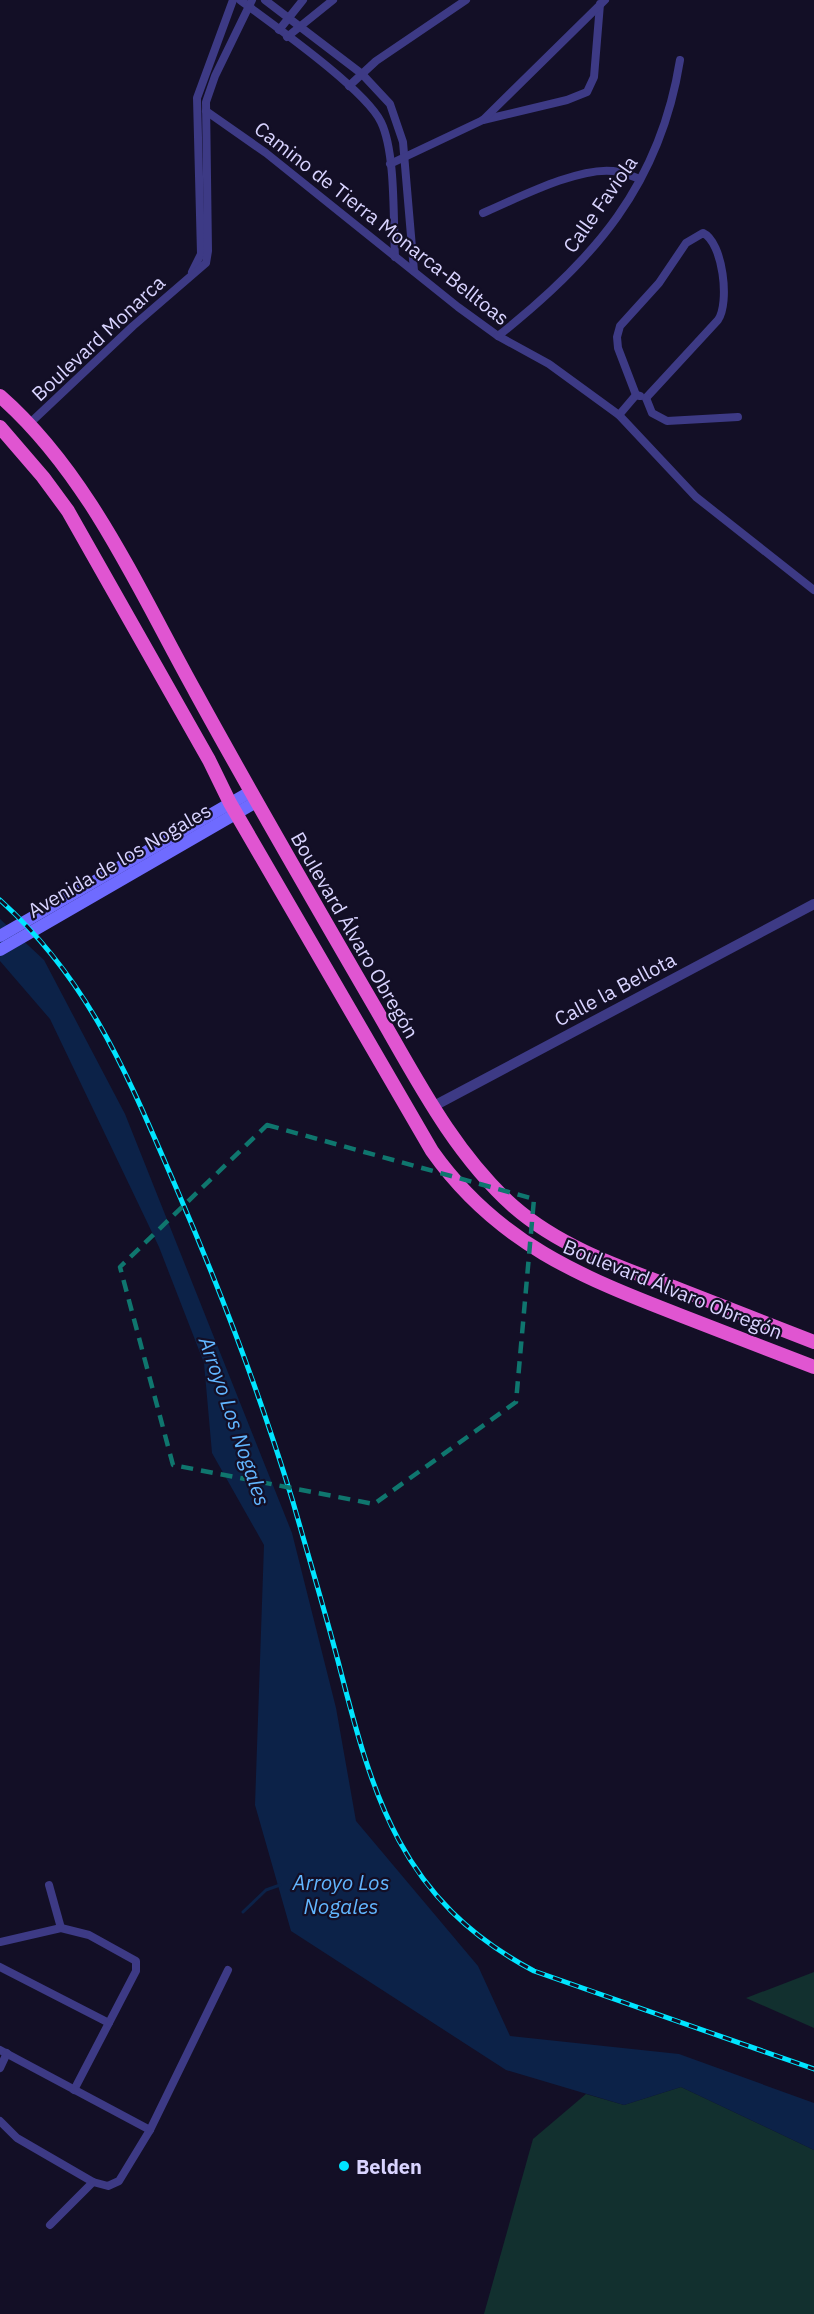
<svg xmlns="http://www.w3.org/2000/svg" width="814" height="2314" viewBox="0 0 814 2314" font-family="'IBM Plex Sans',sans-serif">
<rect width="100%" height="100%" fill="#130f26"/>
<g fill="#12302f">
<polygon points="814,1972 814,2028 746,1998"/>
<polygon points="681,2087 814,2150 814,2314 484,2314 533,2139 586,2094 624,2105"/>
</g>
<polygon fill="#0c2248" points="0,919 44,960 125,1114 292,1533 336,1708 356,1821 478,1966 510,2036 679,2054 814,2103 814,2150 681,2087 624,2105 506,2070 291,1931 255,1805 264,1545 212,1453 204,1363 159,1247 50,1019 0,961"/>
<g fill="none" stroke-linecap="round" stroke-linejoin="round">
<polyline stroke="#0c2248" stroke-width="3" points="243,1912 266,1890 280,1885"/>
<g stroke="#3d3a85" stroke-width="8">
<path d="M240 0C272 24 365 89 381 122 396 153 393 221 395 257"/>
<polyline points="265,0 362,74 390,104 403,142 414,271"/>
<polyline points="279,30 303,0"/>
<polyline points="287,37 333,0"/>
<polyline points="349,86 376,61 466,0"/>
<polyline points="206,111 266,153 458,307 498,336 549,364 619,415 696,497 814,590"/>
<polyline points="483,120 567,100 587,92 594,77 600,4"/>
<polyline points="390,164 483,120 605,0"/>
<path d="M483 213C516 199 577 167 613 171 622 172 632 176 640 179"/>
<polyline points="192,272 201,254 197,98 233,0"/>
<path d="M498 336C594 260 660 185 680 60"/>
<path d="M636 395 618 348 617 337 620 326 659 283 686 243 703 233C723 242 730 303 718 320L646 398"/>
<polyline points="646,398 652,413 667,421 738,417"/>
<polyline points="619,415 636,395 640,396"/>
<polyline points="29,424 133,326 206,263 208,251 206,102 215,76 252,0"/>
<polyline points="49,1885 61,1928"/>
<polyline points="0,1942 61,1928 89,1935 136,1961 136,1971 74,2090"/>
<polyline points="0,1967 109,2023"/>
<polyline points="0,2050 150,2130"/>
<polyline points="0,2068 7,2053"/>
<polyline points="0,2121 17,2138 93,2182"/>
<polyline points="50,2225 93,2182 108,2186 119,2181 150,2130 228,1970"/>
</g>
<polyline stroke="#3d3a85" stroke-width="10" points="432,1107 814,904"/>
<g stroke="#6f6bff" stroke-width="12">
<polyline points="0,936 250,792"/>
<polyline points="0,950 256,802"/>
</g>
<g stroke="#e055d1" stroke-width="14">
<path d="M0 396C89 474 139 591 196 693 254 799 315 904 376 1009 416 1078 453 1152 513 1206 561 1248 622 1268 681 1290 725 1307 770 1325 814 1342"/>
<path d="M0 427 43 477 68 511 209 760 230 803 432 1151C497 1243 581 1277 682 1316 726 1333 770 1350 814 1367"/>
</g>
<g stroke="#00e5ff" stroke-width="5">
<path id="rail" d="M0 900C91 982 128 1077 175 1185 220 1289 260 1394 293 1502 308 1555 324 1608 338 1661 373 1797 400 1900 534 1971L814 2069"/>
</g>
<use href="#rail" stroke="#130f26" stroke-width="3" stroke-dasharray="9" stroke-linecap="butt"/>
</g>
<path fill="none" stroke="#0f766e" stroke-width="4.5" stroke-dasharray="12 8" stroke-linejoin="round" d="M267 1125 534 1199 516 1402 374 1504 173 1465 120 1267Z"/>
<circle fill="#00e5ff" stroke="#130f26" stroke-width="2" cx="344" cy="2166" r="6"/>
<g text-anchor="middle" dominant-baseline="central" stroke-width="4.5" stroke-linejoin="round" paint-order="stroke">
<g font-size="20" fill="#d9d4ff" stroke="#130f26">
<text transform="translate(600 204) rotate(-55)">Calle Faviola</text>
<text transform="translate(382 223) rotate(38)">Camino de Tierra Monarca-Belltoas</text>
<text transform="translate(98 338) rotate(-43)">Boulevard Monarca</text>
<text transform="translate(119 860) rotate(-30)">Avenida de los Nogales</text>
<text transform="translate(355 935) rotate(60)">Boulevard Álvaro Obregón</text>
<text transform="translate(615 989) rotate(-28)">Calle la Bellota</text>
<text transform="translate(673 1289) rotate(22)">Boulevard Álvaro Obregón</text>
</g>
<g font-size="20" font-weight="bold" fill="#d9d4ff" stroke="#130f26" text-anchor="start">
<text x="356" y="2166">Belden</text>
</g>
<g font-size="21" font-style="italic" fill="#62b6ff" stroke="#130f26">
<text transform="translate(235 1421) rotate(71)">Arroyo Los Nogales</text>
<text x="341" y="1882">Arroyo Los<tspan x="341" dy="24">Nogales</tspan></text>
</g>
</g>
</svg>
